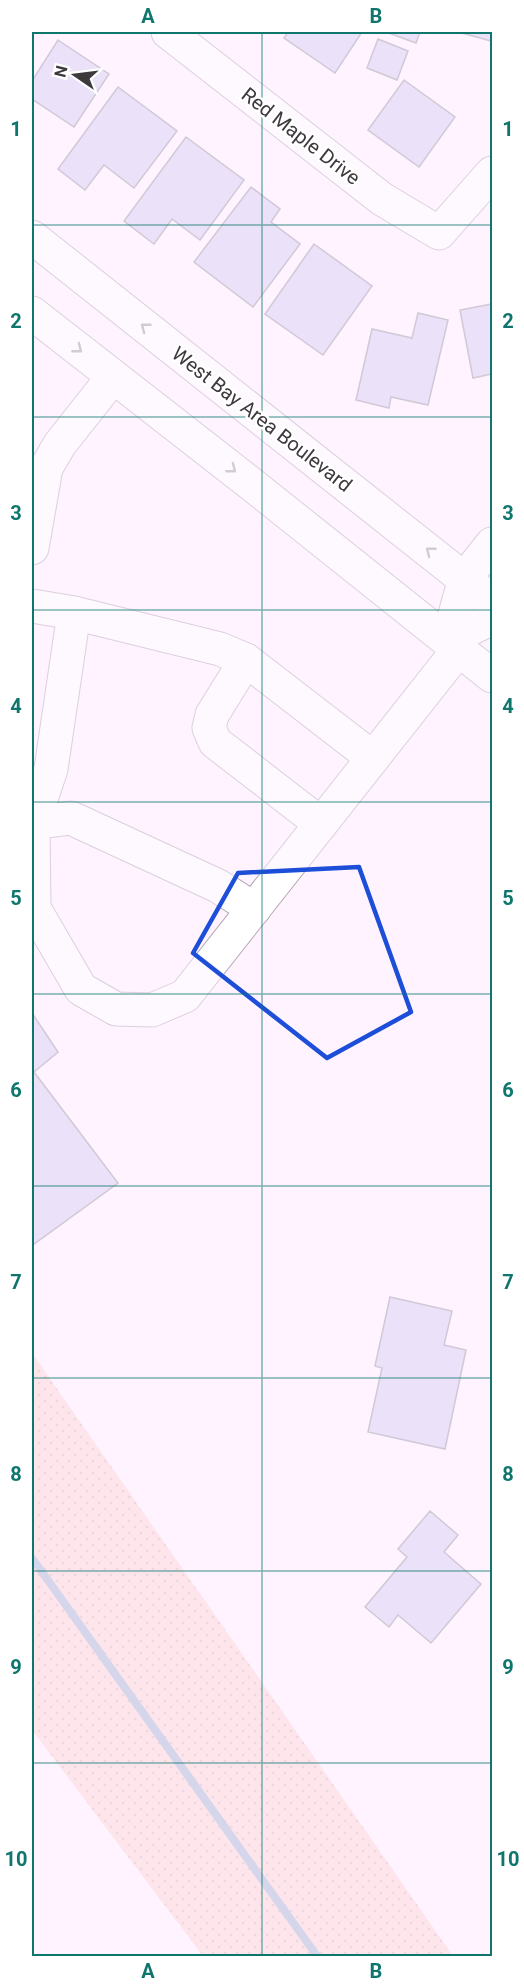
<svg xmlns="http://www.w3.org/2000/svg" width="524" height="1988" viewBox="0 0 524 1988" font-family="Roboto,sans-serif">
<defs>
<pattern id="grass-dots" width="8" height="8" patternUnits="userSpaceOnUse" patternTransform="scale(1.5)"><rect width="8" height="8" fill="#fed6d5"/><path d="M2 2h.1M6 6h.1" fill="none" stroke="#dbb8b8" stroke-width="1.8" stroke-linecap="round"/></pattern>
</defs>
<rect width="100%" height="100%" fill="#fef3ff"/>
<polygon fill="url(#grass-dots)" points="32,1353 453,1956 203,1956 32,1730"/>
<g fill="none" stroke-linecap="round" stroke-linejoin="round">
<polyline stroke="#a4b1d3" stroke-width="8" points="32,1558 317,1956"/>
</g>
<g fill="#d6cdf1" stroke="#9a97a4" stroke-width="1.5">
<polygon points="288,32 362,32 335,73 284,38"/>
<polygon points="386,32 420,32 416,43"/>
<polygon points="458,32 492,32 492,35 491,41"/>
<polygon points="378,39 408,51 397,80 367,68"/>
<polygon points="58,40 109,74 74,127 32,99 32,81"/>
<polygon points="404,80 455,117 419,167 368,130"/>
<polygon points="118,87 177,131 134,188 104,165 85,190 58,169"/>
<polygon points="186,137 244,180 200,240 172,219 154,244 124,221"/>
<polygon points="251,187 280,209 271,222 300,244 253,307 194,262"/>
<polygon points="314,244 372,286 323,355 265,314"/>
<polygon points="492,304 492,374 473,378 460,310"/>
<polygon points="418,313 448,320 428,405 391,397 389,408 356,400 372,329 412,338"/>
<polygon points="32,1013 58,1052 34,1072 118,1183 34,1244 32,1240"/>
<polygon points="390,1297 452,1311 444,1345 466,1350 445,1449 368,1432 382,1368 375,1366"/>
<polygon points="430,1511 458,1535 444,1552 481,1584 431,1643 398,1615 389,1627 365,1607 407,1557 398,1549"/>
</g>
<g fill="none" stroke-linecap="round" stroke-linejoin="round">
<g stroke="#b2a7b2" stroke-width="35">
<g id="minor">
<polyline points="168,32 382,199 439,233 492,173"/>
<polyline points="32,548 46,468 60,444 113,377"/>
<polyline points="32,606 74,613 220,649 246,660 373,758"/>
<polyline points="74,613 51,769 33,823 71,818 218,886 254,909"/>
<polyline points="448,640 465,578 492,544"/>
<polyline points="448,640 492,618"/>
<polyline points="246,660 212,715 209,728 215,742 321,824"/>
<polyline points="32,823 33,823 34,908 81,989 116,1009 152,1010 185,996 459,649"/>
</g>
</g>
<g stroke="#b2a7b2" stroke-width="35">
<g id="major">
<polyline points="32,237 492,601"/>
<polyline points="32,313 255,487 492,676"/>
</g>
</g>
<use href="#minor" stroke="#fff" stroke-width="33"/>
<use href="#major" stroke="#fff" stroke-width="33"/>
</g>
<defs><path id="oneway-chevron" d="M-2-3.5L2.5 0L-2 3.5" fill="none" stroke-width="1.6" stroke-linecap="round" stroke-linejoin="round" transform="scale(1.5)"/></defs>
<g stroke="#9e9c9e">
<use href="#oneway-chevron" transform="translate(145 327) rotate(-142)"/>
<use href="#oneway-chevron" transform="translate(78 349) rotate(38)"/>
<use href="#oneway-chevron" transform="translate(232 469) rotate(38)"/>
<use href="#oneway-chevron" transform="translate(430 551) rotate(-142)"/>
</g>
<path d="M0 0H524V1988H0ZM359 867 411 1012 327 1058 193 953 238 873Z" fill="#fef3ff" fill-opacity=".55" fill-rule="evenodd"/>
<path fill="none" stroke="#1d4ed8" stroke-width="4.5" stroke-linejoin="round" d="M359 867 411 1012 327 1058 193 953 238 873Z"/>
<path fill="none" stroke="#0f766e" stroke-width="1.5" stroke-opacity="0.55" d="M262 32V1956M32 225H492M32 417H492M32 610H492M32 802H492M32 994H492M32 1186H492M32 1378H492M32 1571H492M32 1763H492"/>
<g text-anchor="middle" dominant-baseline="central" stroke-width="5" stroke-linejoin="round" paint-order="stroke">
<g font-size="20" fill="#3d393d" stroke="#fff">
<text transform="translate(301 136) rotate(38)">Red Maple Drive</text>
<text transform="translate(262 419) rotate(38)">West Bay Area Boulevard</text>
</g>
</g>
<rect width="524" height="1988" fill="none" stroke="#ffffff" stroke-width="66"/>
<g transform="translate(75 75) rotate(284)" stroke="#ffffff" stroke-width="4.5" paint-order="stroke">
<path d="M0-4.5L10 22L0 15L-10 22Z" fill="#3d393d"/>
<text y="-9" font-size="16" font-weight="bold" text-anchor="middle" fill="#3d393d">N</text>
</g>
<rect x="33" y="33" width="458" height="1922" fill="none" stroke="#0f766e" stroke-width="2"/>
<g font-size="20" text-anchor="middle" font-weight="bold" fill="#0f766e">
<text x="148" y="23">A</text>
<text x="376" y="23">B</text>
<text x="16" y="136">1</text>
<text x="508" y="136">1</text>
<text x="16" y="328">2</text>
<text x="508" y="328">2</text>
<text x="16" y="520">3</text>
<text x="508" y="520">3</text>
<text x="16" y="713">4</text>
<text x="508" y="713">4</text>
<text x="16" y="905">5</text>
<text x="508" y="905">5</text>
<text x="16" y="1097">6</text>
<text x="508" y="1097">6</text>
<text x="16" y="1289">7</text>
<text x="508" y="1289">7</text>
<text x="16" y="1481">8</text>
<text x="508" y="1481">8</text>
<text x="16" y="1674">9</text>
<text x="508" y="1674">9</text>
<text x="16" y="1866">10</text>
<text x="508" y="1866">10</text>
<text x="148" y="1978">A</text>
<text x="376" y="1978">B</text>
</g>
</svg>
